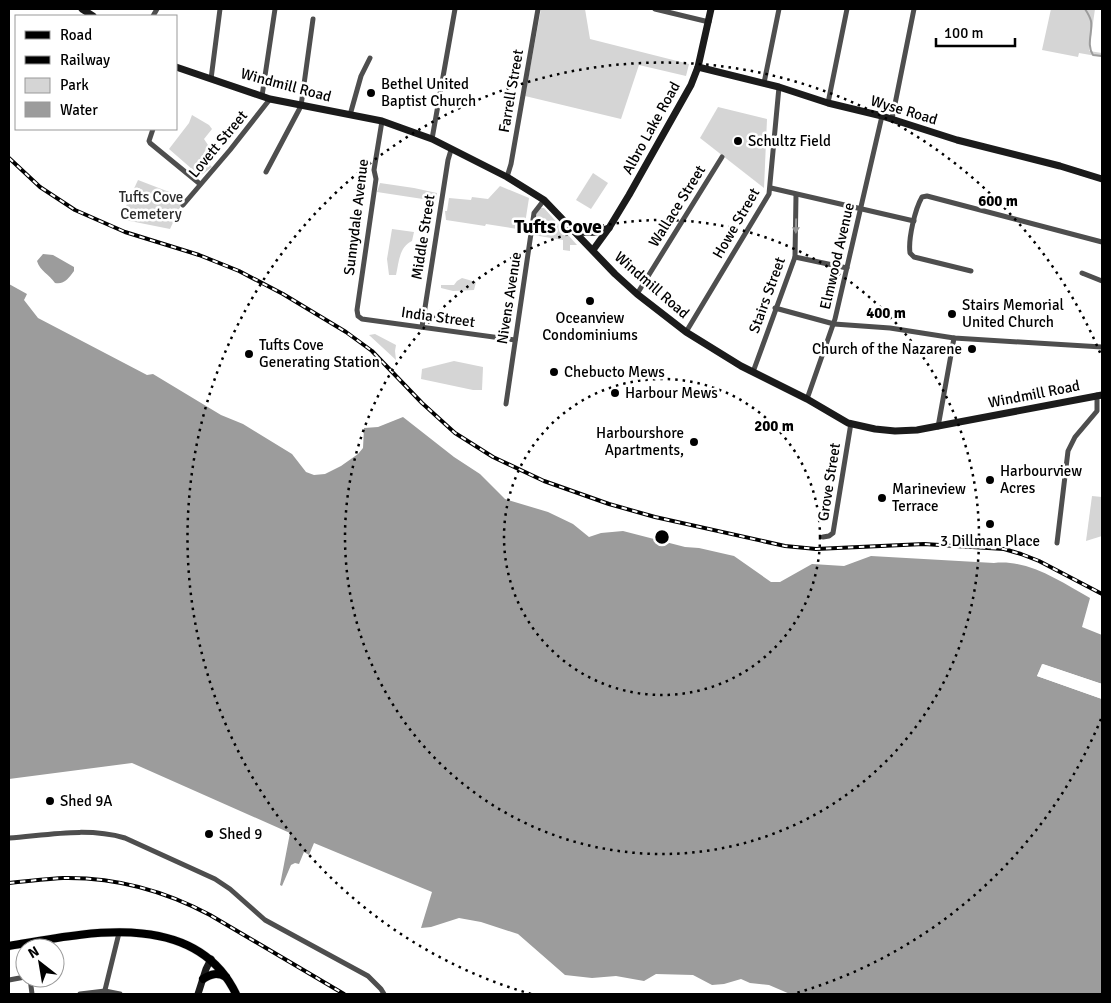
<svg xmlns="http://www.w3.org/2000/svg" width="1111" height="1003" viewBox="0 0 1111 1003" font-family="Signika,sans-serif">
<rect width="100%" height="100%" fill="#fff"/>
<g fill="#d5d5d5">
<polygon points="541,9 585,9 590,39 689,64 686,76 639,65 621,119 525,96"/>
<polygon points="1051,9 1095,9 1089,51 1102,53 1102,57 1079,53 1078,57 1042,50"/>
<polygon points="718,107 767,119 764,188 700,138"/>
<polygon points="192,115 209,125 212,129 204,139 208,145 202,157 212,167 200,176 169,149 189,123"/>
<polygon points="593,173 608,183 591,209 576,200"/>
<polygon points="138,180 177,195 183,201 170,229 120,219"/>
<polygon points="380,183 414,188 437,193 436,201 377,192"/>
<polygon points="500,186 529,198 524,230 486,224 485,226 446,220 445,211 447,211 449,198 471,200 472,197 488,199"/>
<polygon points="540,208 544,208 577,245 570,245 570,251 563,250 563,240 533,235 536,215"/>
<path d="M392 229 414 232 412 241C399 247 399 262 396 275H389L387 259Z"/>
<polygon points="462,278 476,282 474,290 453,291 441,288 441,285 454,285 457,281"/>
<polygon points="375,334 396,345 395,351 396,360 369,335"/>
<polygon points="454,361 483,367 482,390 473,390 421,379 422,369"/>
<polygon points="1092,496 1102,497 1102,536 1086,541"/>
</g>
<g fill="#9c9c9c">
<path d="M43 254 53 255 74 267V271C69 278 64 285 55 283 49 274 40 271 37 261Z"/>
<path d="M9 284 27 294 24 300 38 318 147 375 153 374 221 415 243 424 292 454 306 472 314 475 325 474 341 466 358 454 363 448 364 428 378 427 403 417 454 457 480 474 505 499 548 512 573 524 589 537 601 533 623 531 685 547 699 548 734 556 771 582H780L812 564 844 566 871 556 994 563C1029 559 1061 582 1090 598L1082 627 1102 635V684L1043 664 1037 676 1102 699V994H790L769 985 750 983 741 979 724 984 712 985 693 975 656 974 644 981 616 976 592 978 565 975 518 934 481 922 459 918 431 927 421 928 432 892 314 843 309 855 304 852 299 864 295 863 291 865 282 886 280 885 290 833 132 763 9 779Z"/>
</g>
<polygon fill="#fff" points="1042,664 1102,684 1102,687 1044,667 1040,675 1102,696 1102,699 1037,676"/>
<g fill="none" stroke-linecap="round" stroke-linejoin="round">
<path stroke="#9c9c9c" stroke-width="2" d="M1085 9C1087 12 1090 17 1091 21 1093 31 1086 45 1093 55L1102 56"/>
<g stroke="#dbdbdb" stroke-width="9">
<g id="primary">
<path d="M9 946C84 933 195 908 236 994"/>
<path d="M203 979C211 974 217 972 226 977"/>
</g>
</g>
<g stroke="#4e4e4e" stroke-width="5">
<polyline points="655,9 709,22"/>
<polyline points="153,16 157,9"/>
<polyline points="211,79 220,9"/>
<polyline points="764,83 779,9"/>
<polyline points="262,96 275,9"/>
<polyline points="828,103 847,9"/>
<polyline points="350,115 361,76 370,58"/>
<polyline points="892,119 914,9"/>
<polyline points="382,121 374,170 376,179 357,310 358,316 362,319 515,340"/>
<polyline points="153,129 149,141 150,143 200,184"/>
<polyline points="432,139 455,9"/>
<polyline points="266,172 301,106 313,19"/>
<polyline points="507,177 511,164 538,9"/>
<polyline points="771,188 914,221"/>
<polyline points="183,205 230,150 270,99"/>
<polyline points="795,257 847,268"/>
<path d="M971 271 914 257 910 253C908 239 915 209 922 197L927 196 1102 242"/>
<polyline points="1082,273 1102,281"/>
<polyline points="637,294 722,157"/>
<polyline points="775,308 834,324 890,328 954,338 1102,347"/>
<polyline points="422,327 448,160 451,150"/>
<polyline points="686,332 769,194 779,87"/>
<polyline points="753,372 795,257 796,195"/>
<polyline points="807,399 835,319 882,116"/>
<polyline points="506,404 534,213 544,200"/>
<polyline points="938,427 954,338"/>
<polyline points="823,537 829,536 833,533 851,423"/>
<polyline points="1057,543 1068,451 1075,437 1097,411 1097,395"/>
<path d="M9 838C48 835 87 827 125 838L215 879 230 889 265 920 368 976 381 989 384 994"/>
<polyline points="30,978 32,994"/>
<polyline points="9,980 25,977"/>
<polyline points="80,994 105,991 120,994"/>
<polyline points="104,994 119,933"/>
</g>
<g stroke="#1b1b1b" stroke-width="7">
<polyline points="82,9 93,16"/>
<polyline points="176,67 270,99 382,121 432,139 507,177 544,200 615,274 637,294 686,332 741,366 807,399 848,423 875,429 895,431 917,430 1102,395"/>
<polyline points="698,67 779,87 828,103 882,116 957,140 1060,166 1102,179"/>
<path d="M576 231C588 234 598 233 609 228"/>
<polyline points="593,250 609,228 629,195 691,85 698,67 711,9"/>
<polyline points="198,994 206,969 211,959"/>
</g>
<use href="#primary" stroke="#000" stroke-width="8"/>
<g stroke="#000" stroke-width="4">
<g id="rail">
<polyline points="9,158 40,187 75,210 125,232 199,255 239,271 283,294 346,332 372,351 422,403 455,433 493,457 544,481 609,504 655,517 785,546 816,549 924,544 1004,549 1021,554 1039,561 1102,594"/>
<path d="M9 883C27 881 45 879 63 878 115 877 165 891 210 915L344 994"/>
</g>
</g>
<use href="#rail" stroke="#fff" stroke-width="2" stroke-dasharray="5.5" stroke-linecap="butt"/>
</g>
<defs><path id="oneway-solid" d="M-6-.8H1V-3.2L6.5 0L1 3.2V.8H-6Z" transform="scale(1.25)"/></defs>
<use fill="#959595" href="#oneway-solid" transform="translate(796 226) rotate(91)"/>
<g fill="none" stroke="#000" stroke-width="2.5" stroke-dasharray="2.5 5">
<circle cx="662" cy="537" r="158"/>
<circle cx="662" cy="537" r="317"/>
<path d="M1101 719A475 475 0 0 1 793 994M531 994A475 475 0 1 1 1101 355"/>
</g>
<g fill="#000" stroke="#fff" stroke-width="2">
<circle cx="371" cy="93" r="5"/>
<circle cx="738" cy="141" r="5"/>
<circle cx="590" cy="301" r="5"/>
<circle cx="952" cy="314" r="5"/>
<circle cx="972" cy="349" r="5"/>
<circle cx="249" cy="354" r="5"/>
<circle cx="554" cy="372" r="5"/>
<circle cx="615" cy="393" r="5"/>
<circle cx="694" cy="442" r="5"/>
<circle cx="990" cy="480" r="5"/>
<circle cx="882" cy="498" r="5"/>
<circle cx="990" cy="524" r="5"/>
<circle cx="50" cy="801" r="5"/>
<circle cx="209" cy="834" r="5"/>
</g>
<g text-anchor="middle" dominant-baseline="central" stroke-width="5" stroke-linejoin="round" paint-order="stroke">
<g font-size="15" fill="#000" stroke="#fff" text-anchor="start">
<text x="381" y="84">Bethel United<tspan x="381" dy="17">Baptist Church</tspan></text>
<text x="748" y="141">Schultz Field</text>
<text x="962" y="305">Stairs Memorial<tspan x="962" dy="17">United Church</tspan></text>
<text x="590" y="318" text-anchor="middle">Oceanview<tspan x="590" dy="17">Condominiums</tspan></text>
<text x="259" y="345">Tufts Cove<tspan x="259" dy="17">Generating Station</tspan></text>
<text x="962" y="349" text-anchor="end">Church of the Nazarene</text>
<text x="564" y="372">Chebucto Mews</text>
<text x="625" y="393">Harbour Mews</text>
<text x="684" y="433" text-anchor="end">Harbourshore<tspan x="684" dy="17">Apartments,</tspan></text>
<text x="1000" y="471">Harbourview<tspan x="1000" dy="17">Acres</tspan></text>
<text x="892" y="489">Marineview<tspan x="892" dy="17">Terrace</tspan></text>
<text x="990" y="541" text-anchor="middle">3 Dillman Place</text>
<text x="60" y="801">Shed 9A</text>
<text x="219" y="834">Shed 9</text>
</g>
<g font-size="15" fill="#000" stroke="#fff">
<text transform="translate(286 85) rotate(15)">Windmill Road</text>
<text transform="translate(511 91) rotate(-80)">Farrell Street</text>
<text transform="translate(904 110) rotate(17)">Wyse Road</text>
<text transform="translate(651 128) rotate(-61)">Albro Lake Road</text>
<text transform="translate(218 144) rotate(-50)">Lovett Street</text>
<text transform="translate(677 206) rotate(-58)">Wallace Street</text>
<text transform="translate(356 217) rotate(-83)">Sunnydale Avenue</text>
<text transform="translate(736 223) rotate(-60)">Howe Street</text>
<text transform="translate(423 237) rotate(-81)">Middle Street</text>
<text transform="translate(837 256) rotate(-77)">Elmwood Avenue</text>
<text transform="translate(652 285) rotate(41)">Windmill Road</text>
<text transform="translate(767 295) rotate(-70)">Stairs Street</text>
<text transform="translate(509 298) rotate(-81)">Nivens Avenue</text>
<text transform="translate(438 317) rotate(8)">India Street</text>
<text transform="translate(1034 394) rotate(-11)">Windmill Road</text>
<text transform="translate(829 482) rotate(-81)">Grove Street</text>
</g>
<g font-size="15" fill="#2c2c2c" stroke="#fff">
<text x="151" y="197">Tufts Cove<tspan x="151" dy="17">Cemetery</tspan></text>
</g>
<g font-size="20" font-weight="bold" fill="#000" stroke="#fff">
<text x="558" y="226">Tufts Cove</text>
</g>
</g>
<circle cx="662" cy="537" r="8" fill="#000" stroke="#fff" stroke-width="2.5"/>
<g font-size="15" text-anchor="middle" font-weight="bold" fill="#000" stroke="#fff" stroke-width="5" stroke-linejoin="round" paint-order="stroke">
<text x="998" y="206">600 m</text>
<text x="886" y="318">400 m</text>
<text x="774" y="431">200 m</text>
</g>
<rect width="1111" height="1003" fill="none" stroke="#000000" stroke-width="20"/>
<rect x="15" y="15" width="162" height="115" fill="#ffffff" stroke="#999999"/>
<rect x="25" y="31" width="25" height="8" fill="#000000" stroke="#999999"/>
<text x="60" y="40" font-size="15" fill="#000000">Road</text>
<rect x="25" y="56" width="25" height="8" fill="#000000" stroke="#999999"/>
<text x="60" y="65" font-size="15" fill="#000000">Railway</text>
<rect x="25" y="78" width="25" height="15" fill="#d5d5d5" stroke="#999999"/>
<text x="60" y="90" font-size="15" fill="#000000">Park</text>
<rect x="25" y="102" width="25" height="15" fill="#9c9c9c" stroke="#999999"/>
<text x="60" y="115" font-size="15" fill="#000000">Water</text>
<g transform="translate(40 963) rotate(329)"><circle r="24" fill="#ffffff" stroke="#999999"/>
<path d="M0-4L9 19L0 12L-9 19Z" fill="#000000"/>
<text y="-8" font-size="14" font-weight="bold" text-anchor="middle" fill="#000000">N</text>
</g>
<path d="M936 38v8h79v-8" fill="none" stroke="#000000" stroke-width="2.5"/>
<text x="944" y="38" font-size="15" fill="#000000" stroke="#ffffff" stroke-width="4" paint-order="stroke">100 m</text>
</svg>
